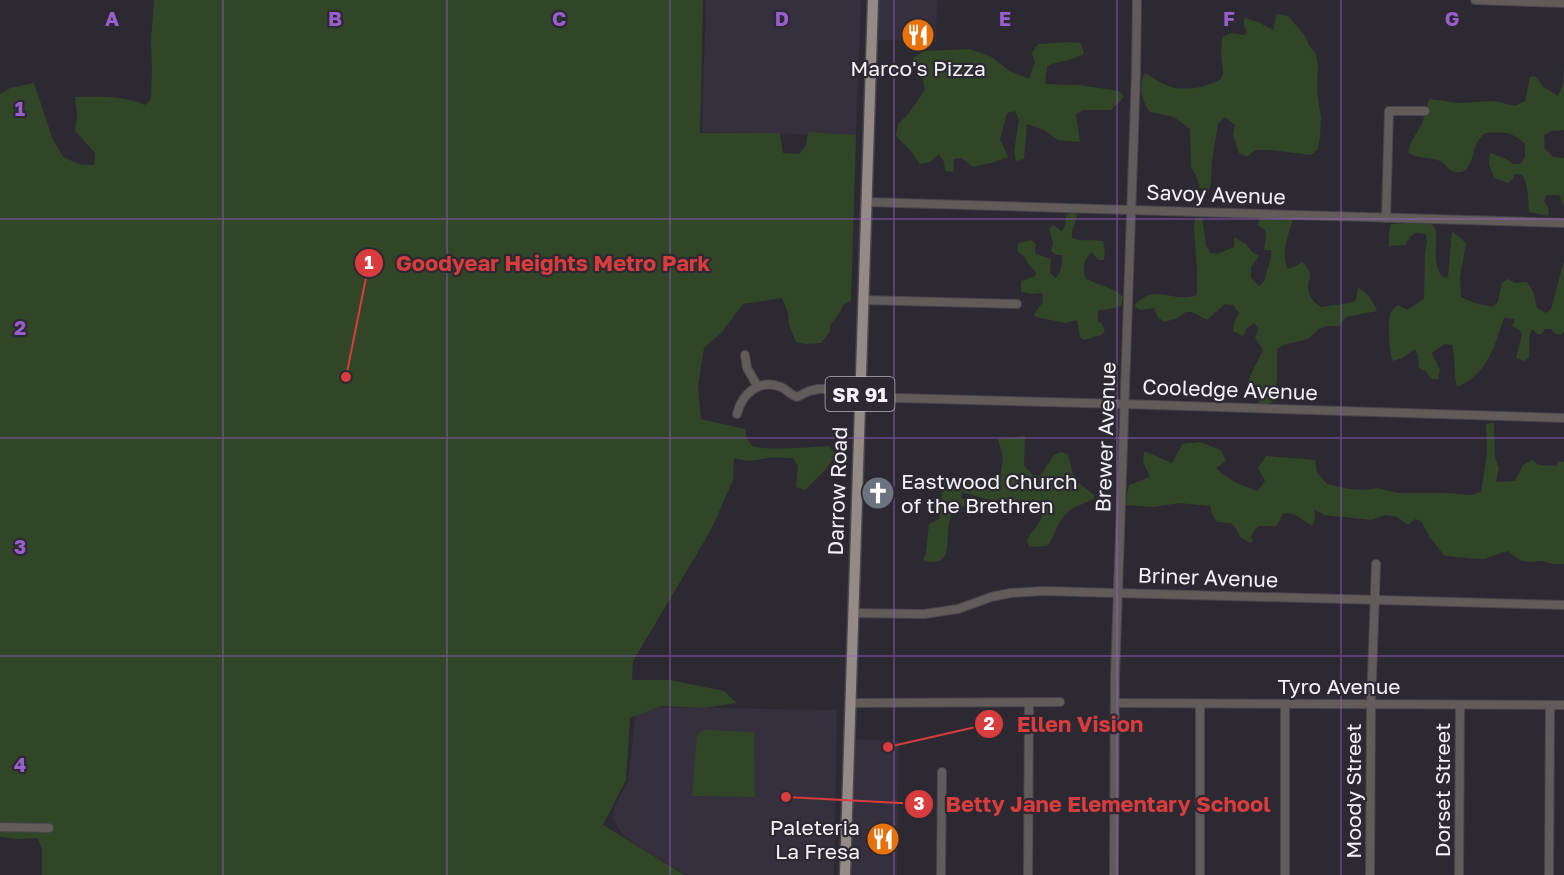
<svg xmlns="http://www.w3.org/2000/svg" width="1564" height="875" viewBox="0 0 1564 875" font-family="'Golos Text',sans-serif">
<rect width="100%" height="100%" fill="#2d2932"/>
<g fill="#362f3e">
<polygon points="706,0 861,0 856,135 702,132"/>
<polygon points="873,0 937,0 936,41 871,40"/>
<polygon points="643,707 837,710 834,875 687,875 624,837 613,819 615,805 628,781 636,712"/>
<polygon points="849,739 899,741 897,875 845,875"/>
</g>
<g fill="#304627">
<path d="M154 0H703L700 133H780L783 153 799 154 806 145 808 132 856 135 851 301 843 305 840 313 831 324 829 333 821 343 806 344 796 342 789 325 788 313 782 298 743 304 722 332 704 348 698 386 701 419 745 429C746 435 747 442 753 446 763 451 815 447 829 446L836 455 825 470 805 490 796 487 798 466 793 458C785 458 776 457 768 458 753 460 751 463 734 458L733 480 711 530 633 661 632 680H670L724 691 737 703 705 708 661 706 630 718 626 780 603 825 685 875H42V850L38 838 18 839 0 837V94L10 88 34 83 52 137 63 157 79 164 94 165 95 153 75 131 77 114 75 97C98 97 123 95 145 105L151 99 152 70 151 39Z"/>
<path d="M1277 14 1288 16 1305 36 1310 47 1316 54 1318 66 1317 91 1321 118 1320 136 1318 149 1311 155 1271 150H1255L1247 157 1239 153 1233 134 1235 125 1225 117 1218 124 1212 161 1211 184 1208 192 1200 188 1197 178 1191 167 1190 129 1174 117 1150 112C1142 101 1138 86 1145 73 1154 79 1165 86 1175 88 1191 90 1208 87 1221 79L1223 73 1221 53 1222 37 1231 33 1243 35 1247 33 1244 25V18L1258 22 1273 30Z"/>
<path d="M1069 42 1081 43 1084 54C1074 60 1059 61 1047 66L1045 84 1079 85 1119 91 1124 97 1111 110H1083L1076 114 1080 142 1058 140 1044 130 1027 124 1024 159 1016 161 1014 152 1019 120 1015 111 1007 113 1000 139 1008 157 995 162 973 167 961 158 954 159 953 172 945 171 944 162 939 154 930 162 920 164 909 149 896 136 898 124 909 113 925 90 921 72 913 58 925 51 970 49 992 57 1009 71 1029 79 1035 62 1032 53 1038 44Z"/>
<path d="M1564 68V130L1552 131 1544 135 1545 149 1553 157 1564 158V206L1559 195H1547L1544 201 1549 209 1548 216 1529 212C1528 199 1529 186 1522 175L1514 174 1513 179 1508 183 1494 178 1489 164 1490 153 1504 158 1514 164H1521L1525 156V144C1514 132 1501 131 1485 133 1482 136 1478 140 1476 145 1472 155 1471 175 1455 172 1448 170 1446 164 1440 161 1429 156 1417 160 1408 152L1411 142 1422 124 1429 99 1459 103 1495 101 1515 106 1525 101 1530 77 1535 76 1544 87 1558 96 1563 84Z"/>
<path d="M1072 211 1077 215C1076 224 1071 229 1072 238 1081 242 1093 239 1103 241L1105 250 1104 260H1098L1092 252C1083 260 1082 269 1086 279L1116 291 1123 297 1121 306C1113 309 1106 309 1098 311V322L1102 323 1105 331 1101 335 1084 340 1080 337 1077 320 1066 323 1036 317 1034 314 1043 302 1042 293 1033 294 1021 292V281L1035 276 1036 272 1027 262 1024 256 1018 252 1017 248 1019 243 1031 240 1036 244 1035 249 1036 254 1051 259 1050 273 1056 278C1062 272 1062 263 1062 255H1057L1051 251 1053 243 1049 228 1053 225 1062 231 1065 226 1066 216Z"/>
<path d="M1202 217 1206 245 1211 253 1217 254 1234 247V237L1246 244 1253 253 1259 256 1251 267V278L1259 286 1265 280C1266 270 1273 259 1271 250H1264L1266 238 1265 230 1258 225 1260 217H1294C1289 232 1280 254 1288 269L1296 266 1302 262C1306 266 1310 270 1310 275 1310 279 1308 282 1308 286 1308 296 1313 302 1321 307L1350 303 1356 300 1358 288C1367 291 1374 303 1377 311L1346 317 1339 326H1327L1319 329 1308 339 1283 345 1277 349V379L1274 401 1267 405 1258 403 1260 399 1257 392 1246 388C1250 374 1257 363 1263 350L1255 337 1259 329 1254 323 1247 328 1243 336 1233 331 1234 323 1239 313 1233 305 1225 304 1207 320 1192 312H1186L1178 318 1164 322 1157 316 1154 308 1140 310 1134 306C1155 281 1172 304 1197 295V270L1194 230 1195 219Z"/>
<path d="M1418 222C1422 223 1428 222 1432 225 1443 233 1427 262 1444 278L1448 277 1452 231 1466 243 1460 277 1461 297 1474 303 1493 307 1498 301 1502 283 1508 279 1515 283 1527 282 1533 292 1537 308 1546 313 1551 309 1564 261V332L1560 335 1556 334 1551 329H1545L1542 334H1537L1532 329C1527 340 1531 346 1529 358L1524 361 1516 358 1522 334 1520 330 1512 326 1515 319 1504 318C1494 347 1488 374 1457 387 1453 373 1456 359 1452 345L1444 344 1432 353 1440 370 1438 379H1432L1425 371 1419 368 1418 356 1415 349 1402 358 1393 361C1389 351 1387 322 1391 312 1392 311 1396 306 1398 305L1407 310 1424 299 1425 252 1427 243 1426 234 1415 233 1410 237 1405 245 1389 246V233L1391 224Z"/>
<path d="M1494 423 1495 457 1499 469 1496 482 1515 481 1523 465 1532 460 1539 465 1556 466 1559 461 1564 462V564H1554L1542 561 1529 562 1519 560 1508 551C1500 553 1492 556 1484 559 1480 560 1453 556 1445 556L1430 538 1421 521 1415 519 1408 525 1397 517 1385 515 1371 520 1324 515 1314 509 1315 520 1312 526 1294 514 1283 513 1280 520 1276 526H1258L1251 536 1253 542H1248L1240 537 1236 528 1231 523 1217 522 1212 514 1210 506 1179 503 1154 507 1125 505 1129 485 1150 477 1143 462 1144 451 1172 463 1182 444 1200 442 1221 450 1226 461 1216 468C1228 480 1242 486 1258 491L1265 481 1258 468 1266 456 1315 460 1317 473 1327 484 1349 489 1366 490 1377 488 1398 493H1446L1471 495 1481 492 1487 454 1486 424Z"/>
<path d="M1025 436 1024 466 1033 475 1040 476 1054 455 1061 452 1068 454 1073 474 1079 483 1094 495V499C1082 505 1069 507 1061 520 1055 528 1054 539 1047 546L1029 547 1027 540C1033 528 1046 520 1042 506L1024 505 1010 502 986 499 962 492 961 498 972 501 973 505 966 507 956 506C954 510 951 515 950 519 944 538 956 570 923 560L926 552 929 524 939 519 944 481 988 484 1000 478 1003 458 998 439Z"/>
<polygon points="704,730 754,732 755,797 692,796 697,734"/>
</g>
<g fill="none" stroke-linecap="round" stroke-linejoin="round">
<g stroke="#49454e" stroke-width="10">
<g id="minor">
<polyline points="1475,0 1564,3"/>
<polyline points="866,202 1564,223"/>
<polyline points="1386,218 1389,111 1425,111"/>
<polyline points="863,300 1017,304"/>
<polyline points="745,355 747,368 758,387"/>
<path d="M737 414C742 394 759 378 781 387 787 390 791 395 797 397L809 391 818 389H832L860 397 1124 404 1564 418"/>
<polyline points="853,613 924,614 958,609 991,597 1010,593 1043,591 1564,605"/>
<polyline points="850,703 1060,702"/>
<polyline points="1115,703 1564,705"/>
<polyline points="0,827 49,828"/>
<polyline points="941,875 942,772"/>
<polyline points="1028,875 1029,702"/>
<polyline points="1114,875 1115,676 1136,72 1137,0"/>
<polyline points="1200,875 1200,704"/>
<polyline points="1285,875 1285,704"/>
<polyline points="1370,875 1371,704 1376,564"/>
<polyline points="1459,875 1460,705"/>
<polyline points="1549,875 1550,705"/>
</g>
</g>
<g stroke="#49454e" stroke-width="13">
<polyline id="major" points="845,875 873,0"/>
</g>
<use href="#minor" stroke="#615c59" stroke-width="8"/>
<use href="#major" stroke="#958b86" stroke-width="10"/>
</g>
<path fill="none" stroke="#995ecd" stroke-width="1.5" stroke-opacity="0.55" d="M223 0V875M447 0V875M670 0V875M894 0V875M1117 0V875M1341 0V875M0 219H1564M0 438H1564M0 656H1564"/>
<defs>
<g id="restaurant-disc" transform="scale(1.725)"><circle r="9.5" fill="#e8710a" stroke="#2d2932"/><path d="M-5-6h1v4h1v-4h1v4h1v-4h1v5L-1.5 .5V6h-2V.5L-5-1ZM5-6V6H3V1.5H1.5Q1.5-4 5-6Z" fill="#fff"/></g>
<g id="church-disc" transform="scale(1.725)"><circle r="9.5" fill="#6b7280" stroke="#2d2932"/><path d="M-1.2-6h2.4v3.5h3.3v2.4h-3.3V6h-2.4V-.1h-3.3v-2.4h3.3Z" fill="#fff"/></g>
</defs>
<g fill-rule="evenodd">
<use href="#restaurant-disc" x="918" y="35"/>
<use href="#church-disc" x="878" y="493"/>
<use href="#restaurant-disc" x="883" y="839"/>
</g>
<g text-anchor="middle" dominant-baseline="central" stroke-width="4.5" stroke-linejoin="round" paint-order="stroke">
<rect fill="#2d2932" stroke="#b8b6bc" stroke-width="1.5" x="825.5" y="377" width="69" height="34" rx="4.5"/>
<g font-size="20" font-weight="bold" fill="#f4f2f7">
<text x="860" y="394">SR 91</text>
</g>
<g font-size="21" fill="#f4f2f7" stroke="#2d2932">
<text x="918" y="68">Marco's Pizza</text>
<text x="901" y="481" text-anchor="start">Eastwood Church<tspan x="901" dy="24">of the Brethren</tspan></text>
<text x="860" y="827" text-anchor="end">Paleteria<tspan x="860" dy="24">La Fresa</tspan></text>
</g>
<g font-size="21" fill="#f4f2f7" stroke="#2d2932">
<text transform="translate(1216 194) rotate(2)">Savoy Avenue</text>
<text transform="translate(1230 389) rotate(2)">Cooledge Avenue</text>
<text transform="translate(1105 437) rotate(-88)">Brewer Avenue</text>
<text transform="translate(837 491) rotate(-88)">Darrow Road</text>
<text transform="translate(1208 577) rotate(2)">Briner Avenue</text>
<text x="1339" y="686">Tyro Avenue</text>
<text transform="translate(1442 790) rotate(-90)">Dorset Street</text>
<text transform="translate(1353 791) rotate(-90)">Moody Street</text>
</g>
</g>
<g font-size="20" text-anchor="middle" font-weight="bold" fill="#995ecd" stroke="#2d2932" stroke-width="4.5" stroke-linejoin="round" paint-order="stroke">
<text x="112" y="26">A</text>
<text x="335" y="26">B</text>
<text x="559" y="26">C</text>
<text x="782" y="26">D</text>
<text x="1005" y="26">E</text>
<text x="1229" y="26">F</text>
<text x="1452" y="26">G</text>
<text x="20" y="116">1</text>
<text x="20" y="335">2</text>
<text x="20" y="554">3</text>
<text x="20" y="772">4</text>
</g>
<path fill="none" stroke="#d93c3d" stroke-width="2" d="M346 377L369 263M888 747L989 724M786 797L919 804"/>
<g fill="#d93c3d" stroke="#2d2932" stroke-width="2">
<circle cx="346" cy="377" r="6"/>
<circle cx="888" cy="747" r="6"/>
<circle cx="786" cy="797" r="6"/>
<circle cx="369" cy="263" r="15"/>
<circle cx="989" cy="724" r="15"/>
<circle cx="919" cy="804" r="15"/>
</g>
<g font-size="18" text-anchor="middle" font-weight="bold" fill="#fff">
<text x="369" y="269">1</text>
<text x="989" y="730">2</text>
<text x="919" y="810">3</text>
</g>
<g font-size="22" text-anchor="middle" font-weight="bold" fill="#d93c3d" stroke="#2d2932" stroke-width="4.5" stroke-linejoin="round" paint-order="stroke">
<text x="553" y="271">Goodyear Heights Metro Park</text>
<text x="1080" y="732">Ellen Vision</text>
<text x="1108" y="812">Betty Jane Elementary School</text>
</g>
</svg>
